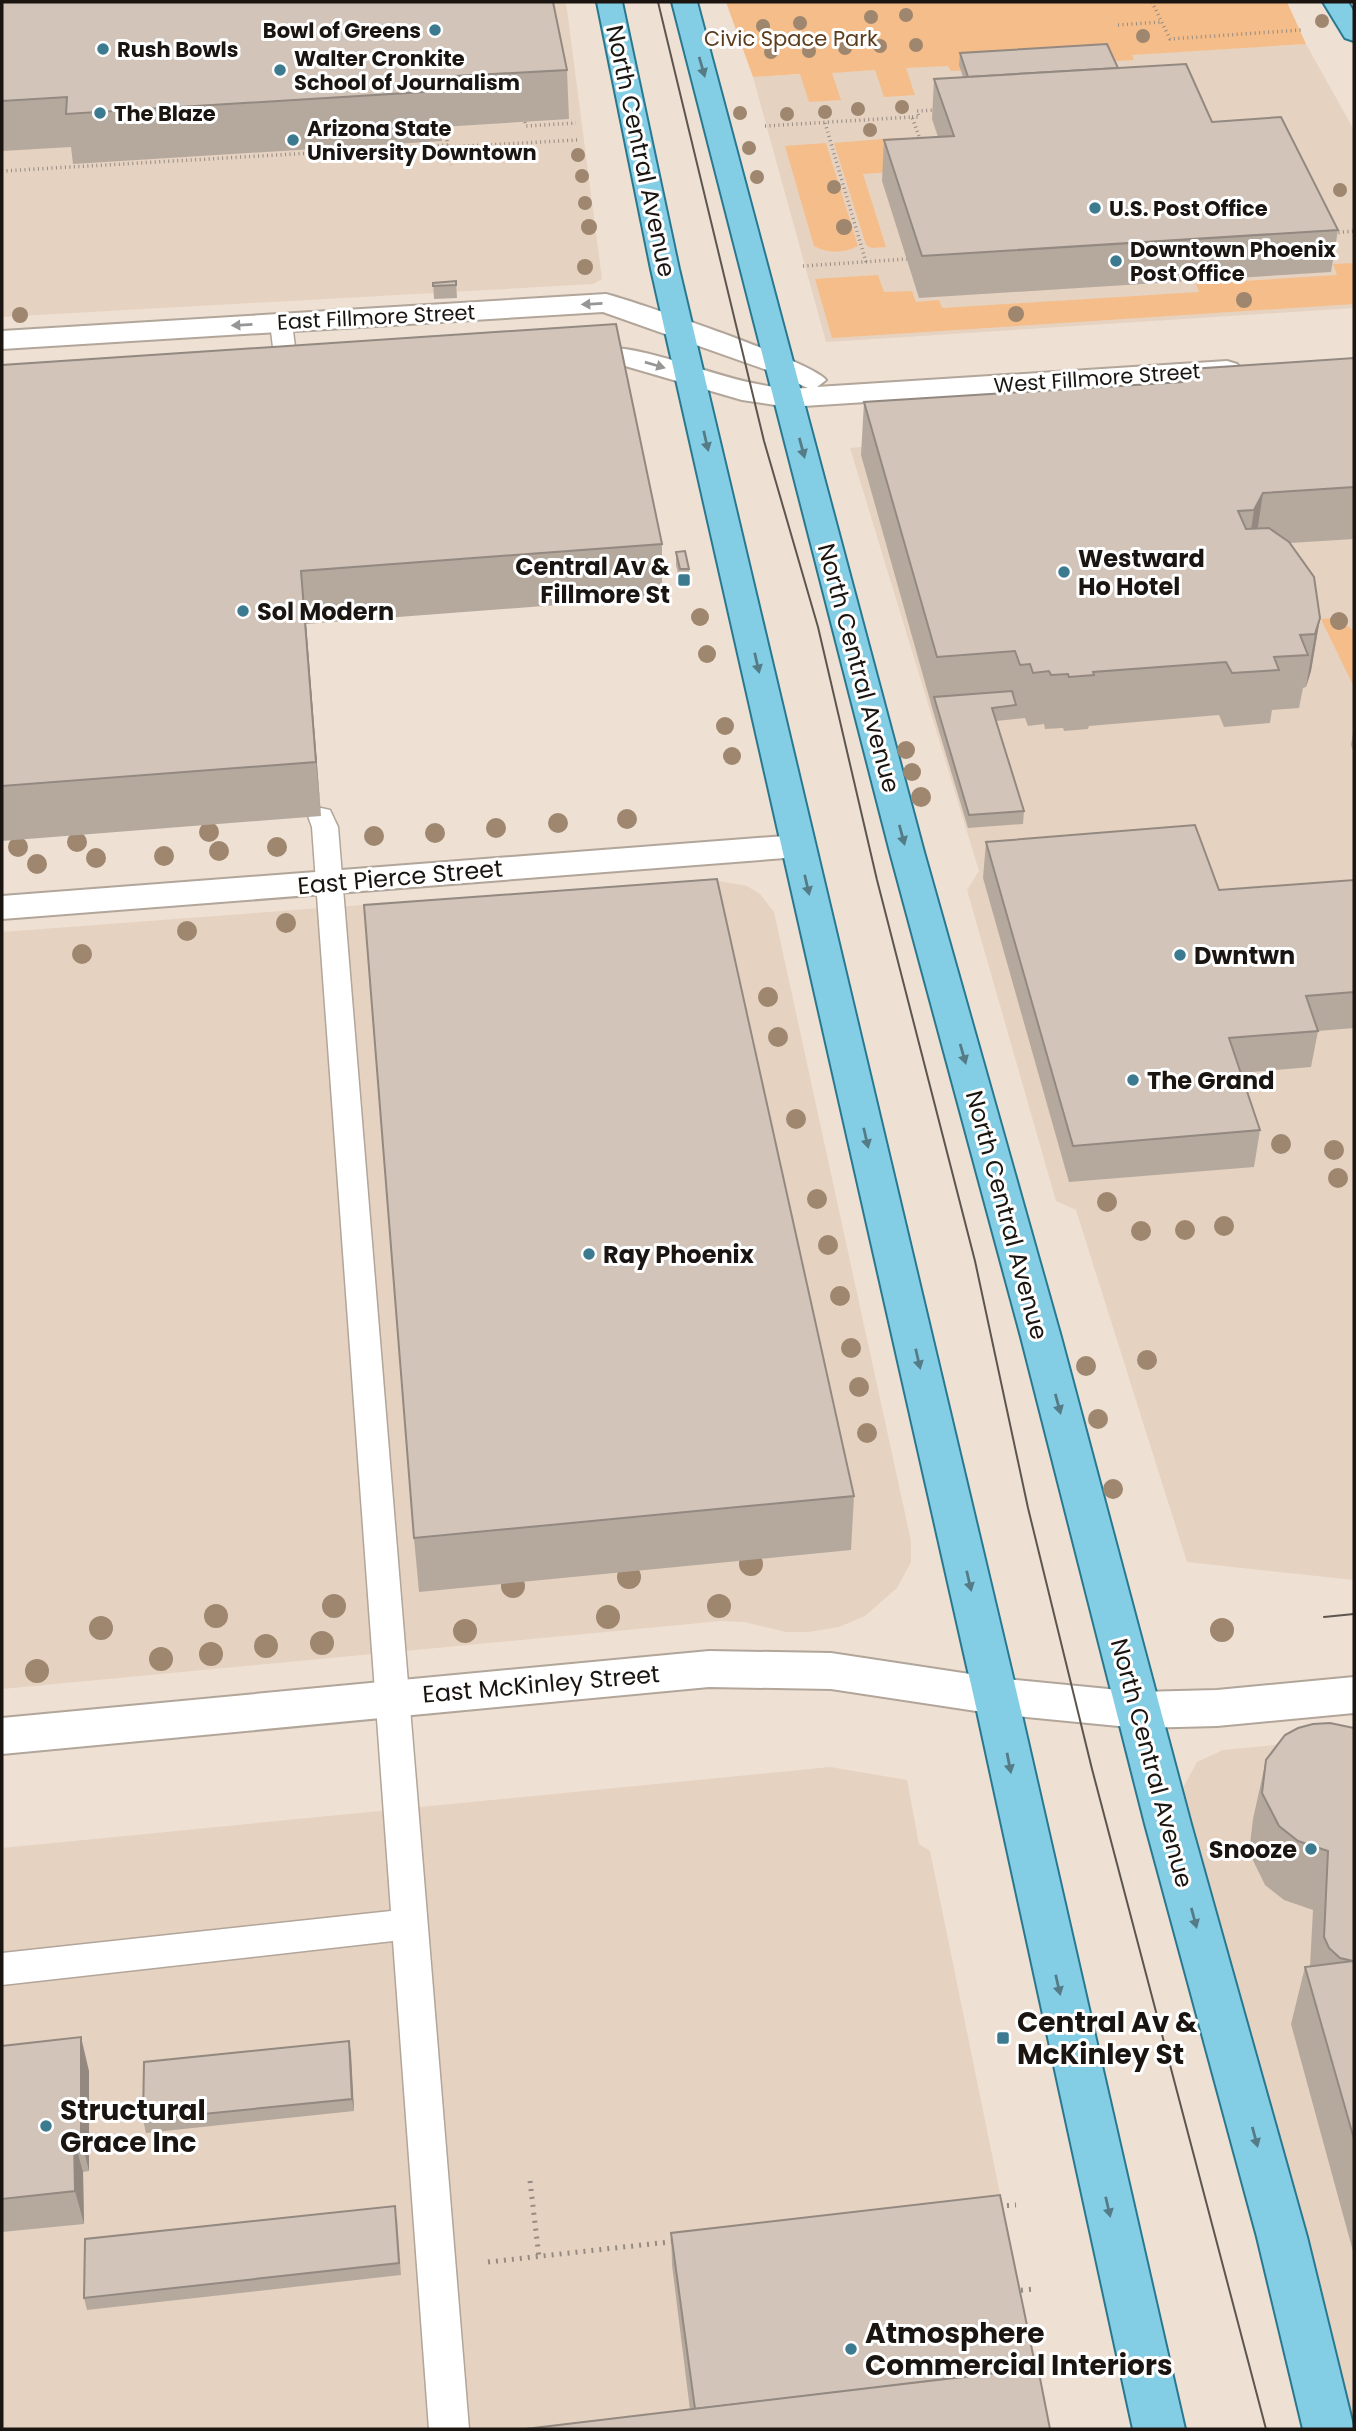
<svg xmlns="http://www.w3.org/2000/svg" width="1356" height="2431" viewBox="0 0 1356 2431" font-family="Poppins,sans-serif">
<rect width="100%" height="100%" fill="#eee0d3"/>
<g fill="#e6d2c1">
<polygon points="2,2 566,2 602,279 593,284 2,317"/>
<polygon points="1306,44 1354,130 1354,308 826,342 753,77"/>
<polygon points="1354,406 1354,1580 1187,1562 1076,1210 1056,1201 967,890 979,871 850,448 1166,419"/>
<polygon points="709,879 747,886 760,894 774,912 911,1541 911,1562 897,1588 865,1616 839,1627 809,1632 786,1632 744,1622 721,1621 2,1689 2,932"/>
<polygon points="1354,1737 1354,2429 1184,1818 1183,1788 1197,1762 1223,1750"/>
<polygon points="830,1767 907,1780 919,1844 930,1851 1048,2429 2,2429 2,1848"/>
</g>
<g fill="#f5bd89">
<polygon points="726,2 1287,2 1306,44 1132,55 1134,60 951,71 948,66 906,68 915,95 884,97 875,70 832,73 841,100 809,102 800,74 753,77"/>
<polygon points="894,138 905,171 863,174 886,247 872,248 866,245 834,143"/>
<path d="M826 143 858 246C844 253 828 254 814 246L785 146Z"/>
<polygon points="1354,263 1354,304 832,338 815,279 878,275 884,292 912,291 916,302 939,300 942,308 1199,292 1196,284 1337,275 1333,264"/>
<polygon points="1336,618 1354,631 1354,687 1321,619"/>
</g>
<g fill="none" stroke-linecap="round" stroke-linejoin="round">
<g stroke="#b2a599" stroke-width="3">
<g id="lane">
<polygon points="281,316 289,318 292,323 300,387 297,392 281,392 278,387 270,323 273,318"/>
<polygon points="321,808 330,810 338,827 469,2429 429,2429 393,1941 2,1985 2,1953 391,1911 312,827 308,816 312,810"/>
</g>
</g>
<g stroke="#b2a599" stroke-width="4">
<g id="street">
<path d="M606 294C637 302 813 362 826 380L817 387 1227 361 1237 364 1242 370 1237 376 1227 379 788 407 742 400 615 363 570 366 560 363 556 357 560 351C645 330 722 393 808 388L770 371 603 312 2 349V331Z"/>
<polygon points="798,835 810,838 815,846 810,854 798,857 2,919 2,896"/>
<polygon points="709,1651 831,1653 996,1678 1139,1692 1217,1690 1354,1677 1354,1713 1217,1726 1139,1728 996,1714 831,1689 709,1687 2,1754 2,1718"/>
</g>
</g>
<g stroke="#2a788f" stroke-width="4">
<g id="primary">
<polygon points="597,2 622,2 679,269 1021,1711 1185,2429 1133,2429 977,1711 651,269"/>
<polygon points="672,2 697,2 924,852 1061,1337 1191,1824 1307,2237 1354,2429 1303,2429 1257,2237 1145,1824 1021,1337 890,852"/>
<polygon points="1323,2 1348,2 1354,12 1354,41 1345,38"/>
</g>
</g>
<g stroke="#958b82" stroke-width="3.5" stroke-dasharray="1 3.5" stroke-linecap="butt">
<polyline points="1152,2 1170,39 1301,30"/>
<polyline points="1118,25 1161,22"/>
<polyline points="912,117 919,117 917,111 938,110"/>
<polyline points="525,122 526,126 576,123"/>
<polyline points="825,123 866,262"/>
<polyline points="765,126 912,117 921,142"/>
<polyline points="445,127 448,147 578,140"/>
<polyline points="448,147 451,165"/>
<polyline points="2,171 448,145"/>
<polyline points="1334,233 1354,231"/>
<polyline points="803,266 907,259"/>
</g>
<g stroke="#958b82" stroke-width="5" stroke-dasharray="2 6" stroke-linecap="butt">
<polyline points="530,2181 539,2257"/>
<polyline points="999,2206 1016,2205"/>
<polyline points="488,2262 678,2241"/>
<polyline points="1013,2291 1033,2289"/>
</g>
<use href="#lane" fill="#fff" fill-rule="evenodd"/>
<use href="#street" fill="#fff" fill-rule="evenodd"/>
<use href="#primary" fill="#84cee5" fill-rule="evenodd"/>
<g stroke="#5d554e" stroke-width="2">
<polyline points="658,2 764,441 818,627 877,880 975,1261 1028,1508 1092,1769 1266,2429"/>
<polyline points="1324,1617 1354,1614"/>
</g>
</g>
<g fill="#9e866f">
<circle cx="906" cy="15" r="7"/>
<circle cx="871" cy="17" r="7"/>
<circle cx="1322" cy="21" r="7"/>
<circle cx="800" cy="23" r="7"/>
<circle cx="763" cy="26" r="7"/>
<circle cx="1143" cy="36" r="7"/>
<circle cx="916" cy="45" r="7"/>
<circle cx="880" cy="46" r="7"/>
<circle cx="845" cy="48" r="7"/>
<circle cx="809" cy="51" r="7"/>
<circle cx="771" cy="52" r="7"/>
<circle cx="902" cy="107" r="7"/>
<circle cx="858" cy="109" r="7"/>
<circle cx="825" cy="112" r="7"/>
<circle cx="740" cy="113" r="7"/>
<circle cx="787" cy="114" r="7"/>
<circle cx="870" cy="130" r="7"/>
<circle cx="749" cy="148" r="7"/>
<circle cx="578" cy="155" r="7"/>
<circle cx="582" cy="176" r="7"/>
<circle cx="757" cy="177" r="7"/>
<circle cx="834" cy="187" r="7"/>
<circle cx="1340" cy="190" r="7"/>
<circle cx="585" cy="203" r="7"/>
<circle cx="589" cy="227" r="8"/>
<circle cx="844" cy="227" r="8"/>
<circle cx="585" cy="267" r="8"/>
<circle cx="1244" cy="300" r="8"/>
<circle cx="1016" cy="314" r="8"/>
<circle cx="20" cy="315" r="8"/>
<circle cx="700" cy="617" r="9"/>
<circle cx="1339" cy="621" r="9"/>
<circle cx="707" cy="654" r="9"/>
<circle cx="725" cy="726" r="9"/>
<circle cx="906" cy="750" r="9"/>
<circle cx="732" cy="756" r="9"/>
<circle cx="912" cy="772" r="9"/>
<circle cx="921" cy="797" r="10"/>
<circle cx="627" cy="819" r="10"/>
<circle cx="558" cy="823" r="10"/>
<circle cx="496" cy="828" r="10"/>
<circle cx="209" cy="832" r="10"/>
<circle cx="435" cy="833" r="10"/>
<circle cx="374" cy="836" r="10"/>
<circle cx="77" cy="842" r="10"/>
<circle cx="18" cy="847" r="10"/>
<circle cx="277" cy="847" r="10"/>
<circle cx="219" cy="851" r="10"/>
<circle cx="164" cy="856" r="10"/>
<circle cx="96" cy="858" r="10"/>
<circle cx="37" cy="864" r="10"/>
<circle cx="286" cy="923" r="10"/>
<circle cx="187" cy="931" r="10"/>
<circle cx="82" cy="954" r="10"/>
<circle cx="768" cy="997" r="10"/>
<circle cx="778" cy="1037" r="10"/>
<circle cx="796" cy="1119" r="10"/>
<circle cx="1281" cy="1144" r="10"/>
<circle cx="1334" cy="1150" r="10"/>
<circle cx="1338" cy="1178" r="10"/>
<circle cx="817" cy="1199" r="10"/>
<circle cx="1107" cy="1202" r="10"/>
<circle cx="1224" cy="1226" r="10"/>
<circle cx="1185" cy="1230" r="10"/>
<circle cx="1141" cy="1231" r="10"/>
<circle cx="828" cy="1245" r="10"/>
<circle cx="840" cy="1296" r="10"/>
<circle cx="851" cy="1348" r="10"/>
<circle cx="1147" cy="1360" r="10"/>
<circle cx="1086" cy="1366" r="10"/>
<circle cx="859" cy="1387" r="10"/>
<circle cx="1098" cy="1419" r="10"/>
<circle cx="867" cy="1433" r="10"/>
<circle cx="1113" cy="1489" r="10"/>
<circle cx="751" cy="1564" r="12"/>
<circle cx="629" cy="1577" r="12"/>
<circle cx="513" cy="1586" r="12"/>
<circle cx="334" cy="1606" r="12"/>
<circle cx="719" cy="1606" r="12"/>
<circle cx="216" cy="1616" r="12"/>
<circle cx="608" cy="1617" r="12"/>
<circle cx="101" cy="1628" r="12"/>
<circle cx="1222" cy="1630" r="12"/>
<circle cx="465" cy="1631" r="12"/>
<circle cx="322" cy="1643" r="12"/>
<circle cx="266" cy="1646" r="12"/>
<circle cx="211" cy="1654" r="12"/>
<circle cx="161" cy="1659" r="12"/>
<circle cx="37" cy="1671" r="12"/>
</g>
<g fill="#b5a99e">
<polygon points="2,2 567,70 569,119 441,127 442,141 73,164 71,147 2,151"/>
<polygon points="960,53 1118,68 1212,122 1338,230 1331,272 919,298 882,181 884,140 938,137 932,119 934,79 963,77 959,65"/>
<polygon points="456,281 457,298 434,299 433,283"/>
<polygon points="1354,358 1354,539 1290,543 1320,618 1311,671 1306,687 1303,688 1299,708 1272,710 1270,723 1224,727 1219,715 1089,726 1088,729 1064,731 1063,728 1045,729 1044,724 1028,726 1025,718 996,721 1024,811 1023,824 968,828 933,711 861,455 864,402 1175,382 1176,370"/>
<polygon points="2,365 662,544 662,597 306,624 321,816 2,841"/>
<polygon points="676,552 689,569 689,582 680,582 676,565"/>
<polygon points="1354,727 1354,753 1351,745"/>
<polygon points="986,842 1219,890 1354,880 1354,1028 1318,1031 1311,1067 1241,1073 1260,1130 1254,1167 1069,1182 983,878"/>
<polygon points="854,1496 851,1550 419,1592 414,1538"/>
<polygon points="1354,1728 1354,2255 1291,2024 1305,1967 1310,1966 1313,1910 1284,1900 1265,1885 1249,1852 1253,1819 1266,1760"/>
<polygon points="349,2041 354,2111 146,2133 143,2120"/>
<polygon points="2,2046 89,2071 89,2171 83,2172 84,2224 2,2232"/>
<polygon points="397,2218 401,2275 87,2310 84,2298"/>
<polygon points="671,2233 1036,2369 690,2410 672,2265"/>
</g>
<g fill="#938981">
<polygon points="1263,493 1255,546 1246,563 1254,510"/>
<polygon points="301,571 306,624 321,816 316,762"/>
<polygon points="1320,618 1311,671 1306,687 1315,634"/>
<polygon points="81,2037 89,2071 89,2171 81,2138"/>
<polygon points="349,2041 351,2053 354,2111 352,2099"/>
<polygon points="74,2139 83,2172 84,2224 75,2191"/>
</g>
<g fill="#d2c4b8" stroke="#938981" stroke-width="2">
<polygon points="2,2 553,2 567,70 437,77 439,91 66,114 67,97 2,101"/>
<polygon points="1107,44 1118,68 968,77 960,53"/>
<polygon points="1186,64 1212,122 1281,117 1338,230 922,256 884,140 954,136 934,79"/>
<polygon points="456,281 456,285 433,286 433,283"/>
<polygon points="616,324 662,544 301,571 316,762 2,786 2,365"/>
<polygon points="1354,358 1354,487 1263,493 1254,510 1238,511 1246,529 1269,528 1289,542 1314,577 1320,618 1315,634 1300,635 1308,655 1274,657 1279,670 1232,673 1226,662 1093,672 1094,675 1069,677 1068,674 1051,675 1049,671 1033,673 1030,664 1020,665 1015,651 937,657 864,402 1182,382 1176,370"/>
<polygon points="685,551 689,569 680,569 676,552"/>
<polygon points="1012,691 1016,705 992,708 1024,811 969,815 934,697"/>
<polygon points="1195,825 1219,890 1354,880 1354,992 1306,996 1318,1031 1229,1038 1260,1130 1073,1146 986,842"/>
<polygon points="717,879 854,1496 414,1538 364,905"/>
<polygon points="1330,1723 1354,1728 1354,2139 1305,1967 1353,1961 1340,1958 1329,1948 1324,1937 1328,1851 1298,1841 1279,1826 1262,1793 1266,1760 1285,1735 1298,1728 1313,1724"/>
<polygon points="81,2037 81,2138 74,2139 75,2191 2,2199 2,2046"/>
<polygon points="349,2041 352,2099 143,2120 144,2062"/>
<polygon points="1000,2195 1036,2369 695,2409 671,2233"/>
<polygon points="395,2206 399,2263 84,2298 85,2239"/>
<polygon points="1038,2368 1050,2429 525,2429"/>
</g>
<defs><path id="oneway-solid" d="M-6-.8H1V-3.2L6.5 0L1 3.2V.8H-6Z" transform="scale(1.75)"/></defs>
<g fill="#547b86">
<use href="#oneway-solid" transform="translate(702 67) rotate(74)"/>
<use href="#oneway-solid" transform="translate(706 441) rotate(77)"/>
<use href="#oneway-solid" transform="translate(802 448) rotate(75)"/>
<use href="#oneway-solid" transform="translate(757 663) rotate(77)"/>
<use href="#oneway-solid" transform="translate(902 835) rotate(75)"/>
<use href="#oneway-solid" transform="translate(807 885) rotate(77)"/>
<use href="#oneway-solid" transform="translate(963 1054) rotate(74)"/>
<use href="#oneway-solid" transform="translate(866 1138) rotate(77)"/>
<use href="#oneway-solid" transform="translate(918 1359) rotate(77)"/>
<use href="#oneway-solid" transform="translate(1058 1404) rotate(75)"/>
<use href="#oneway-solid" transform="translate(969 1581) rotate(77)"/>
<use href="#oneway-solid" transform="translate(1009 1763) rotate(79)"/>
<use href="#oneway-solid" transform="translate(1194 1918) rotate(75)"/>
<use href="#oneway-solid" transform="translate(1058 1985) rotate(77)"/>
<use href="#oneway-solid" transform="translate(1255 2137) rotate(75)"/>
<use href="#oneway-solid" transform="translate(1108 2207) rotate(77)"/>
</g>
<g fill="#989694">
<use href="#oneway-solid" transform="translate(592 304) rotate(177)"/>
<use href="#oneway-solid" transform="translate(242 325) rotate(177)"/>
<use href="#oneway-solid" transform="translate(655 365) rotate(16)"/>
</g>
<g fill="#3c7a8f" stroke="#fff" stroke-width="2.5">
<circle cx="435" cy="30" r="7"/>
<circle cx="103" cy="49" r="7"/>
<circle cx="280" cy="70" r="7"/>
<circle cx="100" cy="113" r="7"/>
<circle cx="293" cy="140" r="7"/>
<circle cx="1095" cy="208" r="7"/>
<circle cx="1116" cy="261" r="7"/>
<circle cx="1064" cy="572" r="7"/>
<rect x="677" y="573" width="14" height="14" rx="3.5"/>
<circle cx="243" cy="611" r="7"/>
<circle cx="1180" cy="955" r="7"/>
<circle cx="1133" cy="1080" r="7"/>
<circle cx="589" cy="1254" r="7"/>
<circle cx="1311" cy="1849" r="7"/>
<rect x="996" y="2031" width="14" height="14" rx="3.5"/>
<circle cx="46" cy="2126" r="7"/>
<circle cx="851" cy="2349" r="7"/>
</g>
<g text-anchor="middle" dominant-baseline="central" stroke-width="6" stroke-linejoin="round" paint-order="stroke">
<g font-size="21" font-weight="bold" fill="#1a1511" stroke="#fff" text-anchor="start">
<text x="421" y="30" text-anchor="end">Bowl of Greens</text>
<text x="117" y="49">Rush Bowls</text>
<text x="294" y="58">Walter Cronkite<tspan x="294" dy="24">School of Journalism</tspan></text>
<text x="114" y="113">The Blaze</text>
<text x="307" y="128">Arizona State<tspan x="307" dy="24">University Downtown</tspan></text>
<text x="1109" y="208">U.S. Post Office</text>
<text x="1130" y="249">Downtown Phoenix<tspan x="1130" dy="24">Post Office</tspan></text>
</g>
<g font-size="21" fill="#5c3d1e" stroke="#fff">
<text x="791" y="38">Civic Space Park</text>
</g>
<g font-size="21" fill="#1a1511" stroke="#fff">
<text transform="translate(376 317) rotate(-3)">East Fillmore Street</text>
<text transform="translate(1097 378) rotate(-4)">West Fillmore Street</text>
</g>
<g font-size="24" fill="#1a1511" stroke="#fff">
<text transform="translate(641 151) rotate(78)">North Central Avenue</text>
<text transform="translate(859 668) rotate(75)">North Central Avenue</text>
<text transform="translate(400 877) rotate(-5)">East Pierce Street</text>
<text transform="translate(1007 1215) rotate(75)">North Central Avenue</text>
<text transform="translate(541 1684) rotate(-5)">East McKinley Street</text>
<text transform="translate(1152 1763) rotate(75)">North Central Avenue</text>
</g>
<g font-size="24" font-weight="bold" fill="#1a1511" stroke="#fff" text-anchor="start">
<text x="1078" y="558">Westward<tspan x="1078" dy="28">Ho Hotel</tspan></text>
<text x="670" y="566" text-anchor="end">Central Av &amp;<tspan x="670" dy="28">Fillmore St</tspan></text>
<text x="257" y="611">Sol Modern</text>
<text x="1194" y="955">Dwntwn</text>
<text x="1147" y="1080">The Grand</text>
<text x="603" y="1254">Ray Phoenix</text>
<text x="1297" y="1849" text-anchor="end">Snooze</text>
</g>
<g font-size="28" font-weight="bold" fill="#1a1511" stroke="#fff" text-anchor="start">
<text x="1017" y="2022">Central Av &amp;<tspan x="1017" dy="32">McKinley St</tspan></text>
<text x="60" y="2110">Structural<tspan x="60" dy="32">Grace Inc</tspan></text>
<text x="865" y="2333">Atmosphere<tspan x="865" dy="32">Commercial Interiors</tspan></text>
</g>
</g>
<rect width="1356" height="2431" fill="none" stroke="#1a1511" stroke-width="7"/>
</svg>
